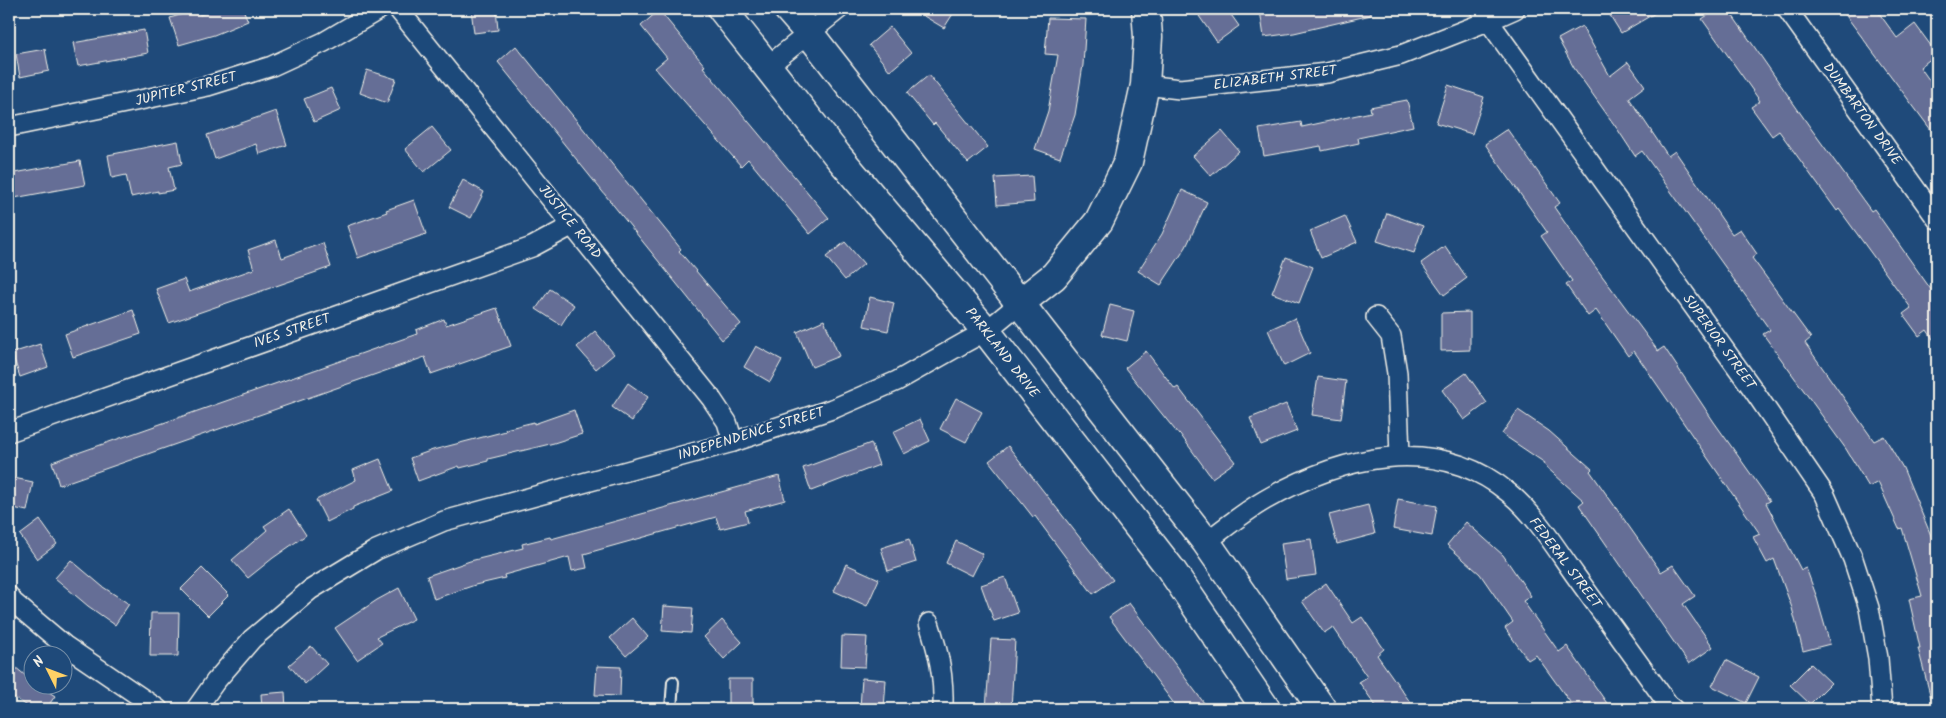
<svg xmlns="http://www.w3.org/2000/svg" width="1946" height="718" viewBox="0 0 1946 718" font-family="Kalam,sans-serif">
<rect width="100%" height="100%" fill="#1f4a7a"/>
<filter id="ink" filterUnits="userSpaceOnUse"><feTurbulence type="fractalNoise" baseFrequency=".02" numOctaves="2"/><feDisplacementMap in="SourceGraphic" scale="10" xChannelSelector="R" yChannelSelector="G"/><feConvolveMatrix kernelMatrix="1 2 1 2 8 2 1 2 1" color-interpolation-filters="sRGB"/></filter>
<g filter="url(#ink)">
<g fill="#656e96" stroke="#f4f1e8">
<polygon points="199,9 200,15 217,9 243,9 248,21 214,35 179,45 170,18"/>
<polygon points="471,9 496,9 498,30 474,33"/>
<polygon points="912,9 956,9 944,28"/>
<polygon points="1209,9 1227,9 1239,26 1217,42 1199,16"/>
<polygon points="1270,9 1371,9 1371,15 1294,33 1264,37 1260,10"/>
<polygon points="1606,9 1662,9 1621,33"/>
<polygon points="1717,9 1728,9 1812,130 1871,211 1874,209 1937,298 1937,345 1927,330 1919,336 1903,314 1911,308 1839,209 1837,211 1779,131 1772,136 1751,107 1760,101 1702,19"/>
<polygon points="1841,9 1876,9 1897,38 1915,24 1937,54 1920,67 1937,91 1937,138"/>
<polygon points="659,10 705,66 703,67 829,218 810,234 748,159 741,166 655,68 667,58 641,26"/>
<polygon points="1048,18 1086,19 1083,65 1075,115 1060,158 1035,149 1048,111 1058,55 1045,54"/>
<polygon points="1582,26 1610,76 1628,62 1645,86 1629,98 1668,156 1675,151 1732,234 1740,229 1757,254 1752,258 1811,338 1805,343 1874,441 1884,436 1903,468 1937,550 1937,570 1932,572 1937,593 1937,702 1932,702 1918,648 1920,648 1909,599 1922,596 1902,528 1899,529 1878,482 1869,487 1846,449 1763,334 1770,330 1642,151 1635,156 1618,130 1574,68 1558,39"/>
<polygon points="890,27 911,53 890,71 869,45"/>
<polygon points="144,30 148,53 78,66 73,43"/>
<polygon points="516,46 681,249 679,251 741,324 722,340 498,62"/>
<polygon points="45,49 49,71 20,77 16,54"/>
<polygon points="367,70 396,79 387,103 360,93"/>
<polygon points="929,75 988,147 968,163 935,123 933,125 907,93"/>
<polygon points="1448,85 1484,97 1472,134 1436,123"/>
<polygon points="331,88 341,110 314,122 304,99"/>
<polygon points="1407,100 1413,126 1358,138 1359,143 1322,151 1321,146 1264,156 1259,129 1301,122 1302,127 1371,112 1370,107"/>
<polygon points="276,111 287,145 259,154 256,144 215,159 207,135"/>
<polygon points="432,127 451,150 424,172 405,149"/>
<polygon points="1507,129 1560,203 1554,207 1594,265 1658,351 1664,347 1714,422 1770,501 1766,503 1801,570 1806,568 1816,595 1830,644 1803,651 1792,608 1774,559 1767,563 1753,537 1760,534 1634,351 1628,356 1596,310 1588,316 1566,285 1572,281 1541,236 1547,232 1485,144"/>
<polygon points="1222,131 1239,151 1211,176 1193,156"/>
<polygon points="178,141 182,164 169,167 174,190 158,193 158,191 131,197 126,175 112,178 108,155"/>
<polygon points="80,161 85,185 14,198 9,174"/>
<polygon points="1032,176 1034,202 997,205 995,178"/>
<polygon points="463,180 484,192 471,218 449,207"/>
<polygon points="1182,190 1207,202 1186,247 1161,285 1138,271 1162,234"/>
<polygon points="414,200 426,234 358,258 347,226 387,212 386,210"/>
<polygon points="1387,213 1423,226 1414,253 1377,241"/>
<polygon points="1345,216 1357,242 1321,258 1310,231"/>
<polygon points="276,240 282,258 323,243 331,267 169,323 156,289 184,279 189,292 254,269 248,250"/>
<polygon points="845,242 864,264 845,280 826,257"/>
<polygon points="1445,246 1467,278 1444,295 1421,263"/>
<polygon points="1286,257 1313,267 1299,303 1272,293"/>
<polygon points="550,289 574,305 561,325 536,309"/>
<polygon points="870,297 894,303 888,331 864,326"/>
<polygon points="1110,305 1134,311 1127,341 1102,335"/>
<polygon points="497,308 511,346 431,374 425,357 59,485 52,462 417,334 416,330 444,319 446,325"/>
<polygon points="133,310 141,334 73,357 65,334"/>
<polygon points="1470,312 1470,350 1441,351 1441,313"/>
<polygon points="1295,318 1310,353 1284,366 1268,330"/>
<polygon points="824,320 839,356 812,367 797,332"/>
<polygon points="595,331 614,354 596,369 577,347"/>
<polygon points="40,344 48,367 20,377 12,353"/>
<polygon points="756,346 782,360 770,382 744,367"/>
<polygon points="1146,351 1175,389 1178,387 1235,462 1212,478 1180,434 1179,435 1125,368"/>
<polygon points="1466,373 1487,403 1464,420 1442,390"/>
<polygon points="1318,377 1346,381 1341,419 1312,415"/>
<polygon points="628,383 648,397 632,421 612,407"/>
<polygon points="956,398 982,412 966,442 940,429"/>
<polygon points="1286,404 1297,431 1261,445 1250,418"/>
<polygon points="574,410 582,434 554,443 488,459 488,461 460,468 459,466 418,481 410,458 433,450 506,431 505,429 534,422 534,424"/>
<polygon points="1518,410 1549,431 1592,469 1590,471 1661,572 1673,565 1695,596 1683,604 1713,647 1689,664 1579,505 1584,501 1544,465 1545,463 1502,434"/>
<polygon points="920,419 930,441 904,454 893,432"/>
<polygon points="871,443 879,465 811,491 803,468"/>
<polygon points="1008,446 1113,580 1093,594 1035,516 1033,517 989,461"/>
<polygon points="380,459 393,491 353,507 353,509 327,522 316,500 356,480 353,470"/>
<polygon points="779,476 785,500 745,511 748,522 720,529 716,517 584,554 587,568 572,571 569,557 504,575 505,578 475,585 434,599 427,576 470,561 523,548 522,544 550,537 551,539"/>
<polygon points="9,477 33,482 27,511 9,507"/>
<polygon points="1398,499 1437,506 1432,536 1393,529"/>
<polygon points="1368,505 1375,534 1337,544 1329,515"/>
<polygon points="289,509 306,535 273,558 248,578 232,560 267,530 264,526"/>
<polygon points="40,520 57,544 37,559 20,535"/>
<polygon points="1466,522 1503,555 1531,596 1523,601 1559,652 1567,646 1611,709 1575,709 1536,655 1528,660 1505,628 1513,622 1480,574 1447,545"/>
<polygon points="909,539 916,562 888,571 881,548"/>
<polygon points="1311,539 1316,575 1286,579 1281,543"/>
<polygon points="956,541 983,554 972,576 946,563"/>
<polygon points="71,560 103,587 129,604 115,625 88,606 55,578"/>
<polygon points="846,564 879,579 867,606 834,591"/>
<polygon points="202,568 229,595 208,616 181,589"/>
<polygon points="1005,577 1018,613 994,621 981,585"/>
<polygon points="1326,583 1353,623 1362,617 1384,649 1377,655 1415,709 1378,709 1359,682 1367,677 1333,627 1324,633 1302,601"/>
<polygon points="399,588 414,619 377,637 382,643 357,660 335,628 377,600"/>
<polygon points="1129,603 1204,703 1196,709 1178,709 1109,617"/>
<polygon points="664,606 693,608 691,633 662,631"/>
<polygon points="151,613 179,613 178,656 150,656"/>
<polygon points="632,618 648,637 626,656 610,638"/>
<polygon points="722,620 742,642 724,659 704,637"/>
<polygon points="842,636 867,637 865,667 841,666"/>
<polygon points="991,639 1015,640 1011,709 986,709"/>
<polygon points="311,646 327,664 305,684 289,665"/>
<polygon points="1726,660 1759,677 1746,703 1712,686"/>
<polygon points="9,662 32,681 32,686 40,686 55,696 46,709 32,709 9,694"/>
<polygon points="1811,664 1831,683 1810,704 1790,685"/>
<polygon points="597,666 621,667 620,696 595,695"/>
<polygon points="862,678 886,680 884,709 860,708"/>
<polygon points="728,679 753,679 753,709 728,708"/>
<polygon points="285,692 286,709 262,709 261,694"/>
</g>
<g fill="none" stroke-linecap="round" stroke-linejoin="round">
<g stroke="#f4f1e8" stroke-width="14">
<polyline id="lane" points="671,709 673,682"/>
</g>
<g stroke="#f4f1e8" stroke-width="22">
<g id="street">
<polyline points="398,9 711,398 727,422 733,442"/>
<polyline points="1480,9 1752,388 1825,495 1853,559 1869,608 1878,658 1882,709"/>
<polyline points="1787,9 1937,219"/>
<polyline points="768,66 839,9"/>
<polyline points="1145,85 1180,89 1327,73 1401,55 1488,21 1515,9"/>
<polyline points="9,127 208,86 272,66 324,42 380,9"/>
<polyline points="1376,317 1391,336 1397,373 1400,456"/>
<polyline points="9,432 532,247 573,225"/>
<path d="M1206 542C1225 528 1244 512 1265 500 1340 457 1435 432 1509 493 1536 515 1555 547 1575 575 1606 618 1637 661 1668 704L1674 709"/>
<polyline points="9,596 13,602 64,645 158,709"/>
<path d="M929 623C939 654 944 676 943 709"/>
<polyline points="196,709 215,682 252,639 310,590 376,550 444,521 733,442 835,408 897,381 964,343 986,331 1020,303"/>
</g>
</g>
<g stroke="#f4f1e8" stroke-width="31">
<g id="secondary">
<polyline points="722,9 837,155 986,331 1170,568 1266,709"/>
<polyline points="788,9 809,33 1206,542 1322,709"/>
<polyline points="1020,303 1054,276 1099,221 1128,162 1145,85 1148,37 1146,9"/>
</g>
</g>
<use href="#lane" stroke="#1f4a7a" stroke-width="10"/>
<use href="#street" stroke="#1f4a7a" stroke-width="19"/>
<use href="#secondary" stroke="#1f4a7a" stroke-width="28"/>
</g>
</g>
<g text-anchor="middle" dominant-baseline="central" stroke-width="4.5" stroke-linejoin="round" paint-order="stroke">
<g font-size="14" fill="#f4f1e8" stroke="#1f4a7a">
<text transform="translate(1275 78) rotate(-7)">ELIZABETH STREET</text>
<text transform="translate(186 89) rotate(-14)">JUPITER STREET</text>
<text transform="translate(1862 114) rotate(54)">DUMBARTON DRIVE</text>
<text transform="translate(570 222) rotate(51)">JUSTICE ROAD</text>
<text transform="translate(292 331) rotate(-19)">IVES STREET</text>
<text transform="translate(1719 342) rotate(54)">SUPERIOR STREET</text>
<text transform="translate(1002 353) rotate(52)">PARKLAND DRIVE</text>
<text transform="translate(751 434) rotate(-17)">INDEPENDENCE STREET</text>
<text transform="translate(1565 563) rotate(53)">FEDERAL STREET</text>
</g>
</g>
<rect width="1946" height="718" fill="none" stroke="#1f4a7a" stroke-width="30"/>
<rect x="15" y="15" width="1916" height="688" fill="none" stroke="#f4f1e8" stroke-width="2" filter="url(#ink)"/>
<g transform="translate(48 670) rotate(312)"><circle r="24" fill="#1f4a7a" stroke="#748da6"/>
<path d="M0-4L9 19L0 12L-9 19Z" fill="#ffd166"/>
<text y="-8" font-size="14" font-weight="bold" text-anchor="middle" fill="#f4f1e8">N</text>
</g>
</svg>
